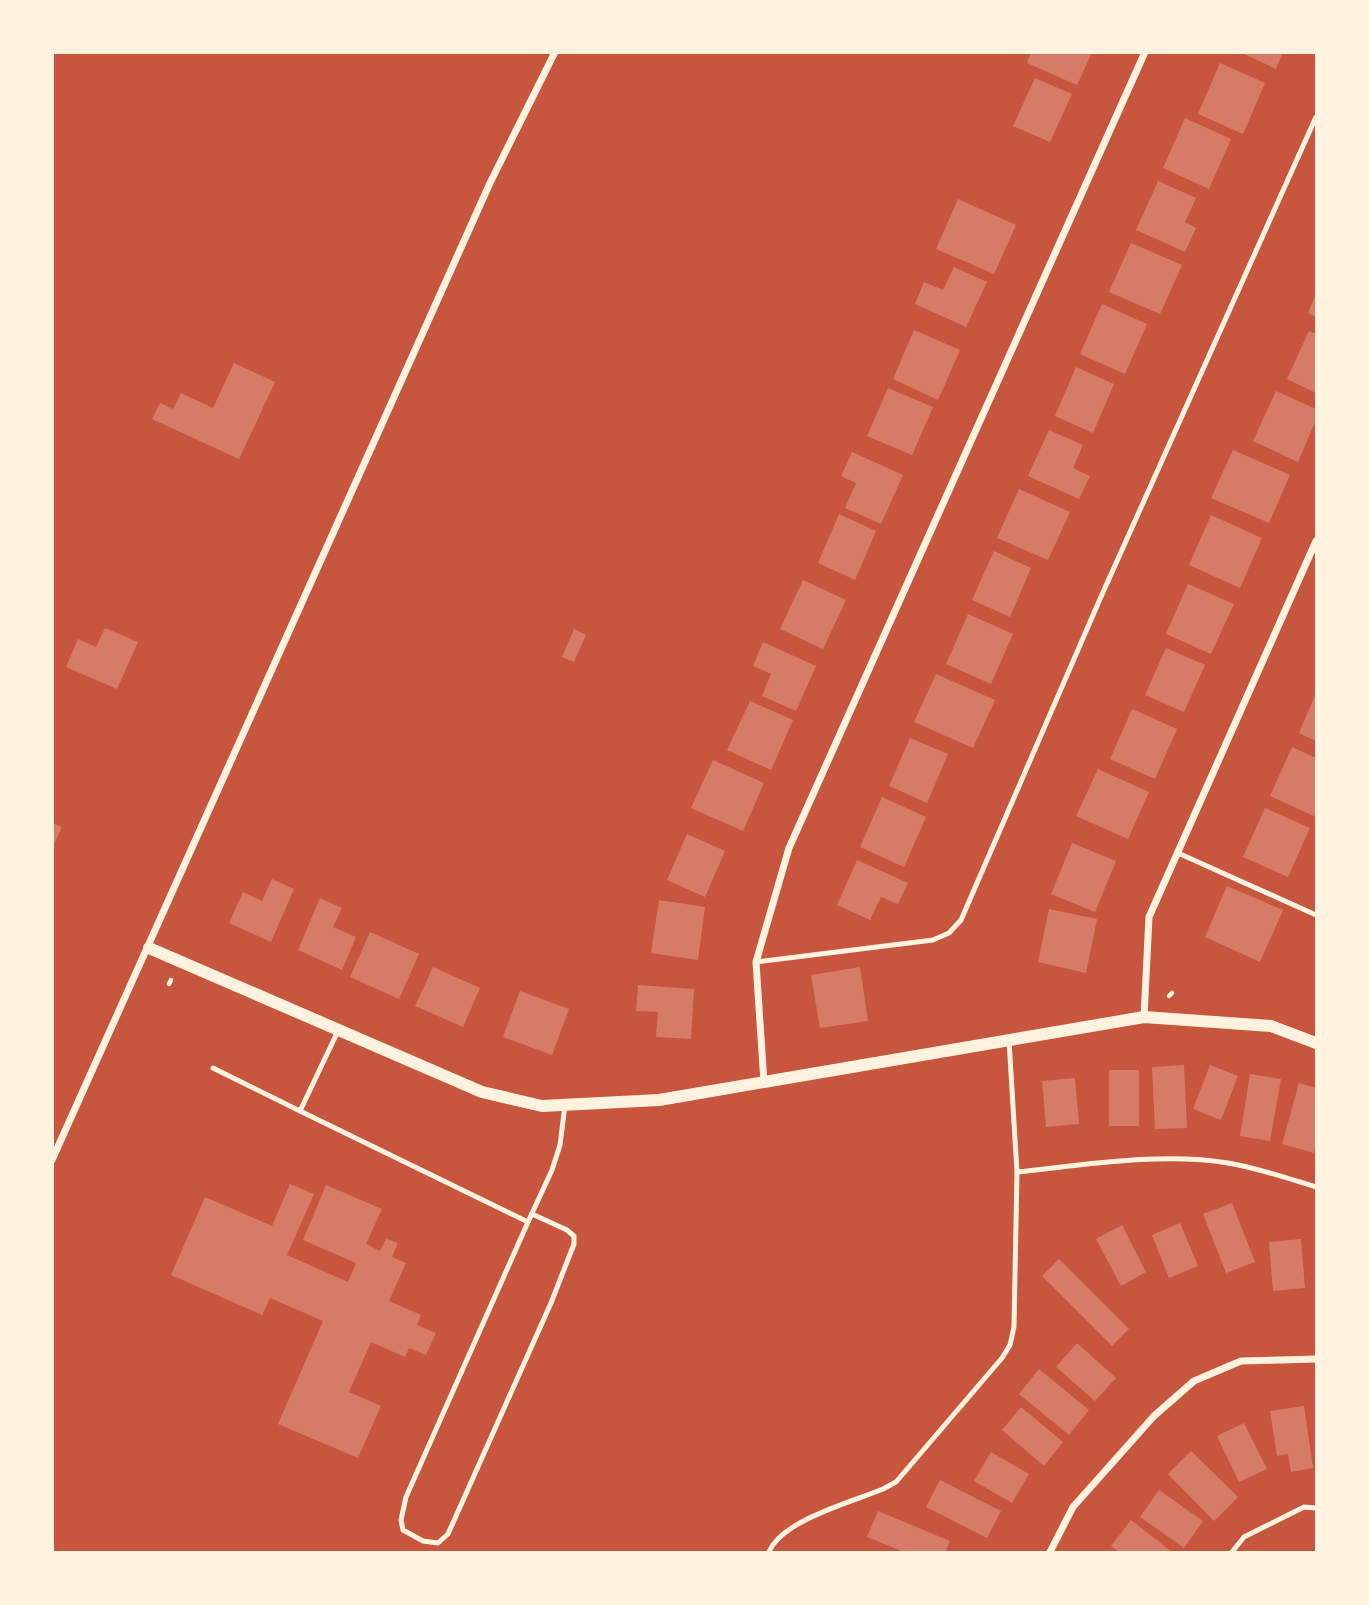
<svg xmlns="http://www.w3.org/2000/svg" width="1369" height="1605" viewBox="0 0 1369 1605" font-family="Barlow,sans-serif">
<rect width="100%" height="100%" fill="#c8553d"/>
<g fill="#d67c66">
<polygon points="1031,52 1092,52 1077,85 1027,63"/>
<polygon points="1240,52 1283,52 1276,69"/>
<polygon points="1220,63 1265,83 1243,134 1198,114"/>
<polygon points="1035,78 1072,94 1050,142 1013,126"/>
<polygon points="1185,118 1231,139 1209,189 1163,168"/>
<polygon points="1158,181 1196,198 1185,222 1196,228 1185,252 1136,230"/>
<polygon points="958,199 1016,225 994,274 936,249"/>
<polygon points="1131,243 1182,265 1160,314 1109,292"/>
<polygon points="954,267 987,282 966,327 915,304 924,282 943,290"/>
<polygon points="1316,294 1316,317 1308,313"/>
<polygon points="1102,304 1147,324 1125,374 1080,354"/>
<polygon points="914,330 960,350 938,400 893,379"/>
<polygon points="1309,331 1316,334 1316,393 1287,379"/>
<polygon points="234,363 275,382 239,459 152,419 160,403 173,409 181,393 213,408"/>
<polygon points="1076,367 1114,384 1093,433 1055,416"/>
<polygon points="888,388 933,407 912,455 867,436"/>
<polygon points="1276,391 1316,409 1316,420 1298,462 1253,441"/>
<polygon points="1049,430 1083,445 1073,468 1090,476 1079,499 1028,476"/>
<polygon points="1233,450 1290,475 1269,523 1211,498"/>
<polygon points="852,452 903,475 881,524 845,508 856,483 841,476"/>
<polygon points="1019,489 1070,512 1048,560 997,538"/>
<polygon points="839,514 876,531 855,580 818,563"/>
<polygon points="1211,515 1262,538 1240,588 1189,565"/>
<polygon points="994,551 1031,568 1010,617 972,600"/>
<polygon points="803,580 846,600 823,649 780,629"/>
<polygon points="1188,584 1234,604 1211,654 1166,634"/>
<polygon points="968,614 1013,634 991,684 946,664"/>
<polygon points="105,628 138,642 117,689 66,667 78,639 96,647"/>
<polygon points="574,629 586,635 574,662 562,657"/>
<polygon points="763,642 816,666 796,711 762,696 771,674 753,666"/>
<polygon points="1166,648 1205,665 1184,712 1145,695"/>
<polygon points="936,674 995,700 973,748 914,722"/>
<polygon points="1316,693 1316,741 1299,733"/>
<polygon points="750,701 793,720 771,770 727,750"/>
<polygon points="1132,709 1177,729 1155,779 1110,759"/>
<polygon points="910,738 948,754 927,803 889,786"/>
<polygon points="1292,747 1316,758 1316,817 1270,796"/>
<polygon points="713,760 764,783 743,831 691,808"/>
<polygon points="1098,769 1149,792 1128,839 1076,816"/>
<polygon points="882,797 926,817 904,867 860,847"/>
<polygon points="1265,808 1310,828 1288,877 1243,857"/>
<polygon points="52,823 62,827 52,848"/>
<polygon points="687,834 725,851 705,897 667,880"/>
<polygon points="1072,843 1116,861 1095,912 1051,894"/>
<polygon points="857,860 908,883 898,904 881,897 870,920 837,905"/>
<polygon points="272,879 294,889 271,942 229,923 243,892 262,901"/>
<polygon points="1227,886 1283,910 1260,962 1205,937"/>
<polygon points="320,898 342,908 333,927 356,937 342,970 298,950"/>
<polygon points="659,900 705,907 698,960 651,953"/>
<polygon points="1049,909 1097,919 1086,973 1038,962"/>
<polygon points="370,932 419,954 399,999 350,977"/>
<polygon points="433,967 480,988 463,1027 415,1006"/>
<polygon points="860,967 868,1021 820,1028 811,975"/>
<polygon points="638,985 694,989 691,1039 656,1037 658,1012 636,1011"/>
<polygon points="520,991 569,1009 552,1055 503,1037"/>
<polygon points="1184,1065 1187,1128 1155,1129 1152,1067"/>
<polygon points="1210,1065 1238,1076 1221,1120 1193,1109"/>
<rect x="1109" y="1070" width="30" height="56"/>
<polygon points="1250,1074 1281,1079 1270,1141 1240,1136"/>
<polygon points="1075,1078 1079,1124 1046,1127 1042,1081"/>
<polygon points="1299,1083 1316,1088 1316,1145 1314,1153 1282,1144"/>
<polygon points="290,1184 314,1194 287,1255 348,1282 356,1263 303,1240 326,1185 382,1209 366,1244 380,1251 386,1239 398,1243 392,1257 406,1263 389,1301 421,1315 417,1325 436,1333 426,1355 409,1348 405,1357 371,1342 349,1392 381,1406 358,1458 278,1424 323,1321 270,1298 262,1315 171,1275 205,1197 272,1226"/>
<polygon points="1232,1203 1255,1262 1226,1273 1203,1214"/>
<polygon points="1180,1223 1198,1266 1169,1278 1152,1235"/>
<polygon points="1122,1225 1146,1272 1121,1286 1096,1239"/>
<polygon points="1301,1239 1305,1288 1273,1291 1269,1242"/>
<polygon points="1059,1259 1129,1329 1112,1346 1042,1276"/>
<polygon points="1077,1343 1116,1378 1095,1401 1056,1367"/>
<polygon points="1039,1369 1089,1410 1069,1435 1019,1394"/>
<polygon points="1304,1406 1313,1468 1291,1472 1288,1454 1277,1456 1270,1411"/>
<polygon points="1021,1407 1063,1442 1044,1466 1002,1430"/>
<polygon points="1244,1423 1267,1469 1239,1482 1217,1436"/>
<polygon points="1191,1451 1238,1497 1214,1521 1168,1474"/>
<polygon points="991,1452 1029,1474 1012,1503 974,1481"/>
<polygon points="940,1480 1001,1511 987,1538 926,1507"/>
<polygon points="1159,1490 1203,1521 1184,1548 1140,1517"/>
<polygon points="878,1511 950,1541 945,1552 904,1552 867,1537"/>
<polygon points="1131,1520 1172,1552 1119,1552 1111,1546"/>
</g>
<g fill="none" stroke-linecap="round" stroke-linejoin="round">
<g stroke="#fff3e0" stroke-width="4.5">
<polyline points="169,984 171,980"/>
<polyline points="1169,996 1172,993"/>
</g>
<g stroke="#fff3e0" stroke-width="5">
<polyline points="1178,853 1316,915"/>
<polyline points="756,962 933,940 949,933 961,920 1100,599 1316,117"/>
<polyline points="1009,1040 1017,1172"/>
<polyline points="213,1068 300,1111 338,1031"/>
<polyline points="300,1111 528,1222 552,1170 560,1145 565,1105"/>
<polyline points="528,1222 406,1497 401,1520 403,1530 423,1541 438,1543 448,1534 551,1303 574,1244 574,1236 567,1230 532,1214"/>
<path d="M769 1552C782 1520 852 1502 883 1489L896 1482 1002 1358 1010 1345 1014 1327 1017 1172C1083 1165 1162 1152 1228 1163 1258 1168 1287 1178 1316 1187"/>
<polyline points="1232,1552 1244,1537 1304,1507 1316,1508"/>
</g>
<g stroke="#fff3e0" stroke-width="7">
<polyline points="1144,1017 1149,917 1316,541"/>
<polyline points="764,1083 756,962 789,848 1145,52"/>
<polyline points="52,1160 490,183 555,52"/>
<polyline points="1050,1552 1073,1507 1154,1416 1194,1381 1241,1361 1316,1359"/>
</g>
<polyline stroke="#fff3e0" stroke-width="12" points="149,948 482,1092 542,1106 659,1100 1144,1017 1271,1026 1316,1043"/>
</g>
<rect width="1369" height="1605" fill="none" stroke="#fff3e0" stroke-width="108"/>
</svg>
